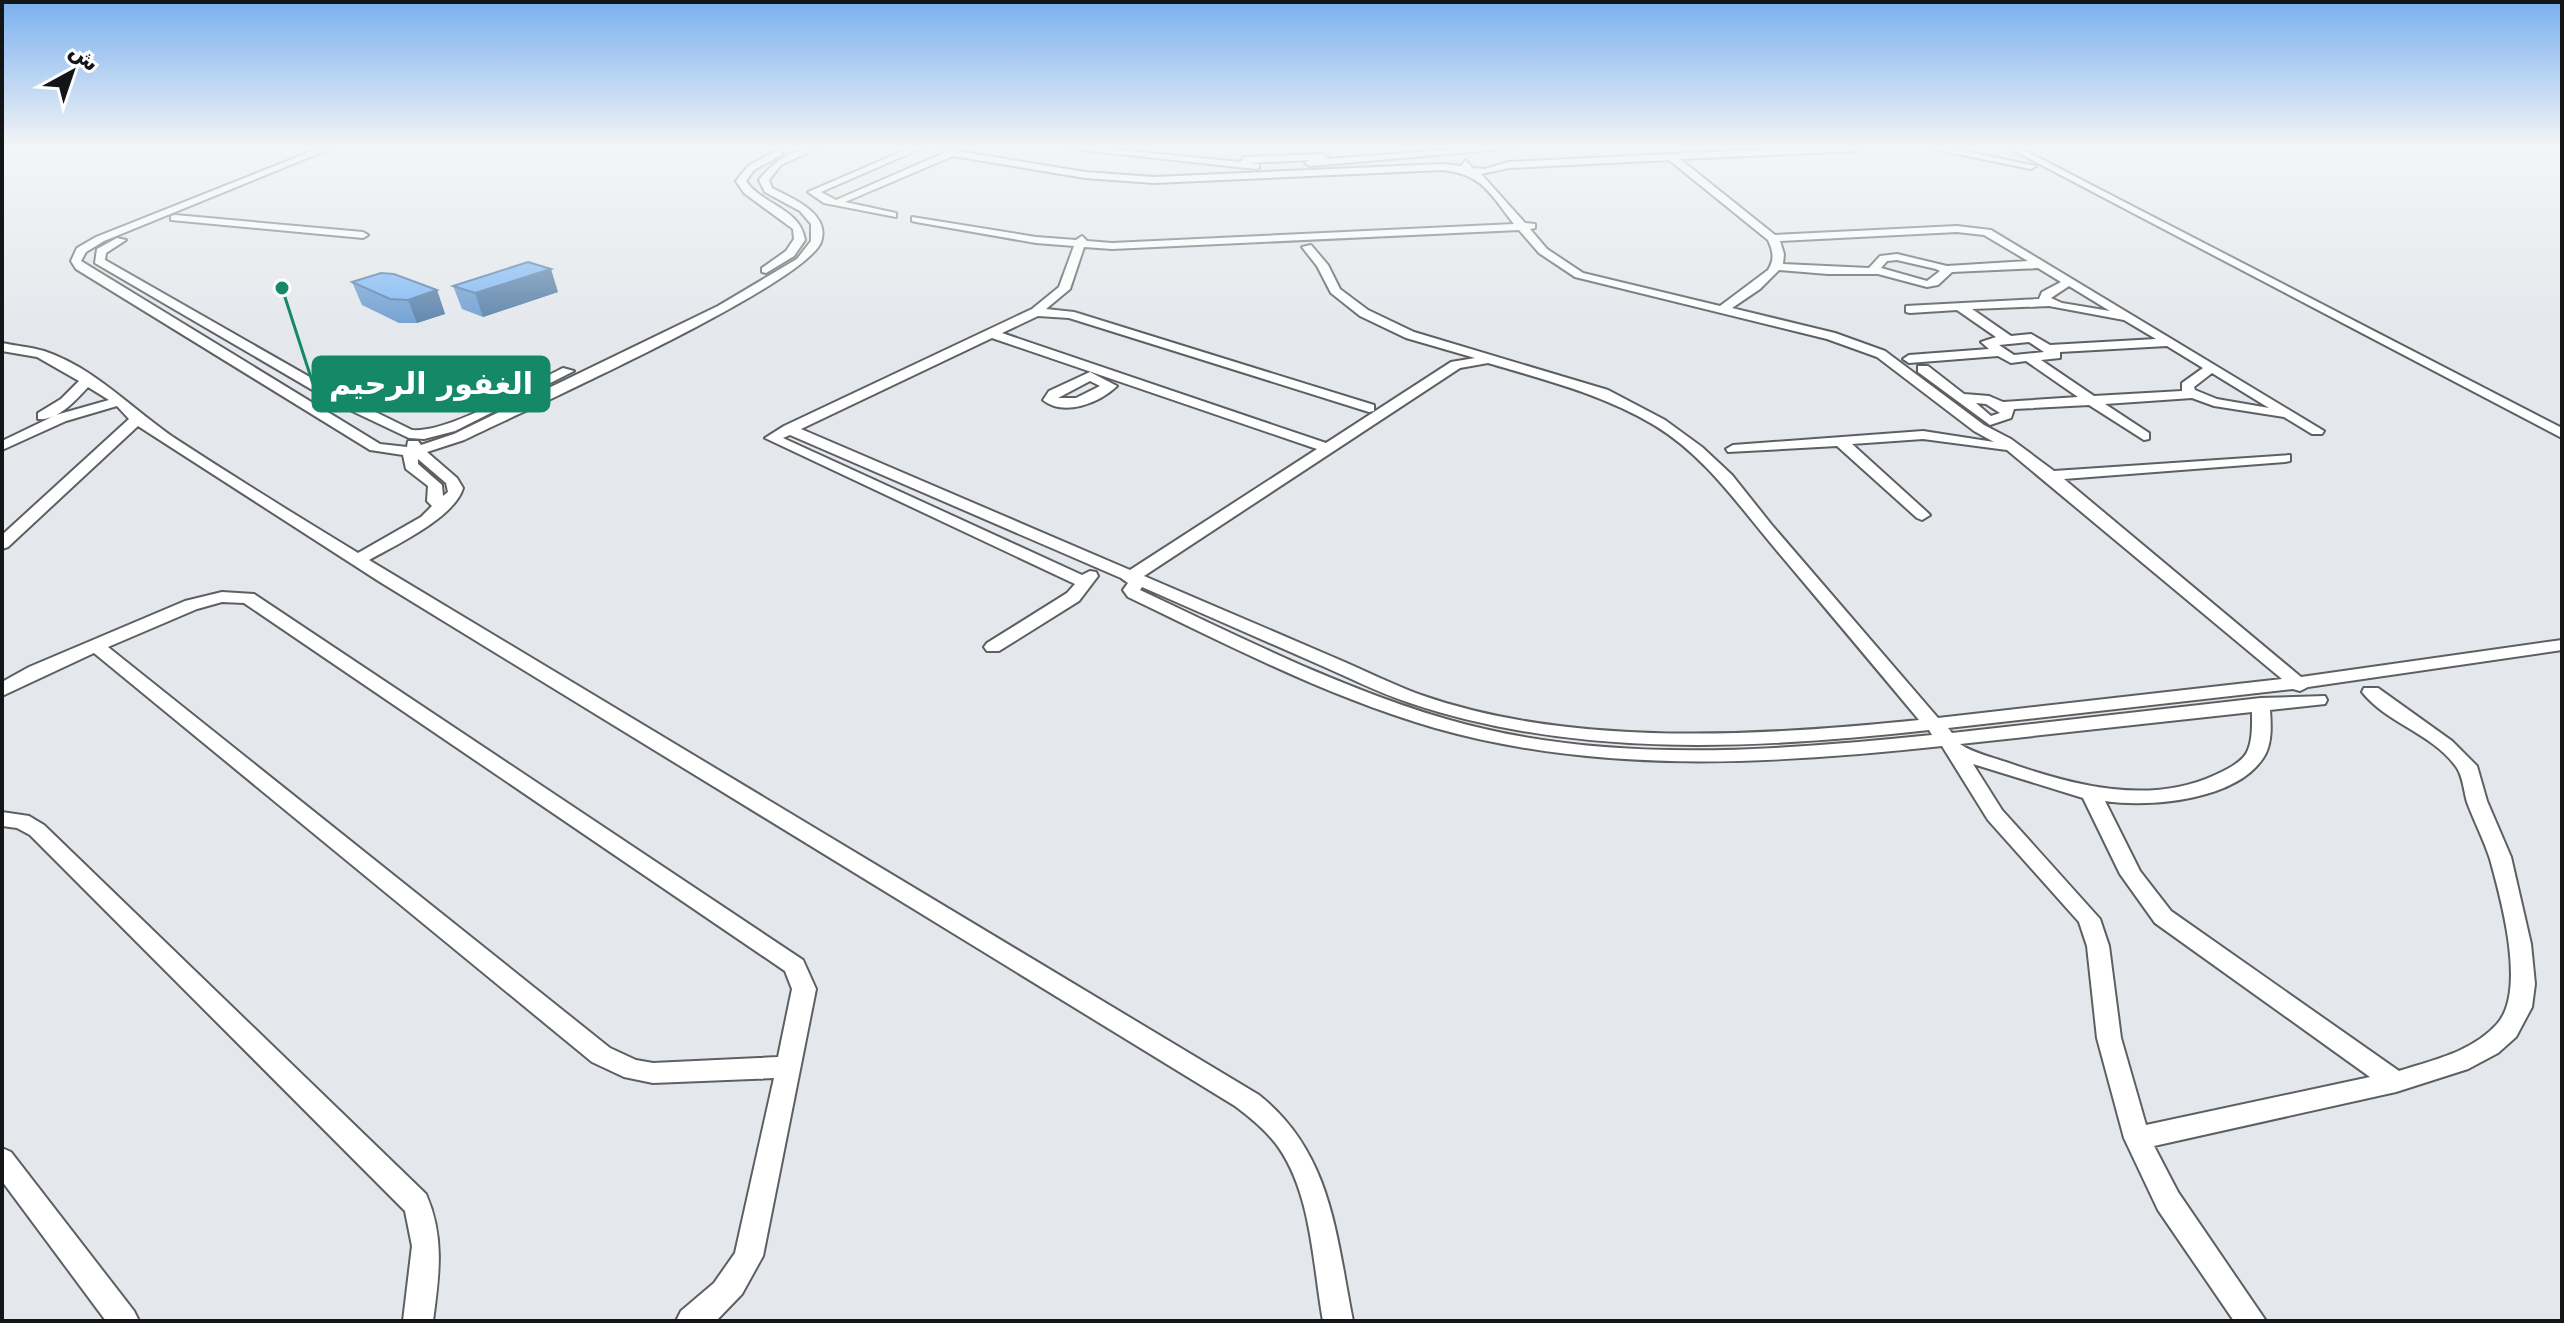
<svg xmlns="http://www.w3.org/2000/svg" width="2564" height="1323" viewBox="0 0 2564 1323" font-family="'DejaVu Sans',Vazirmatn,sans-serif">
<rect width="100%" height="100%" fill="#e4e8ec"/>
<g fill="none" stroke-linecap="round" stroke-linejoin="round">
<g stroke="#5d6063" stroke-width="4">
<g id="minor">
<path d="M320 148H332L104 241 86 252 81 261 380 444 407 447 408 441H418L421 445 454 434 718 306 797 259 811 241V224L800 211 765 192 759 180C774 161 793 148 818 148L781 165 769 180 772 188C791 198 831 213 821 242 805 285 521 412 464 440L427 452 457 478 463 488C455 517 396 545 369 560L1259 1095C1332 1153 1336 1236 1353 1321H1323C1313 1266 1312 1196 1279 1148 1268 1132 1251 1118 1235 1106L380 582 138 426 8 547 2 549V535L129 419 117 406 66 421 2 450V441L56 415 109 400 88 387C76 400 58 421 38 419V413L61 399 79 381 37 357 2 351V343C16 346 31 347 44 351 95 368 133 410 176 439 236 478 297 516 358 553L421 517 432 506 427 501 428 486 406 469 403 455 370 450 76 269 71 261 77 248 96 237ZM418 459 446 483 448 492 443 496 442 485 418 464Z"/>
<path d="M910 148H922L821 192 836 200 944 153 938 148 1085 172 1154 177 1443 164 1461 166 1466 160 1472 168 1485 169 1508 162 1798 148H1862L1858 151 1680 159 1775 235 1957 226 1991 230 2324 431 2322 434H2312L2284 417 2214 406 2192 398 2105 404 2149 433V439L2144 440 2089 405 2014 409 2011 418 1990 425 1918 372V366H1928L1964 394 1989 396 2003 402 2078 397 2026 361 2011 363 1998 356 1909 363 1903 359 1909 355 1989 349 1981 342 1996 337 1957 310 1910 313 1906 312V306L2039 299 2042 292 2061 282 2038 268 1952 272 1938 285 1927 287 1878 274H1828L1779 270 1760 289 1732 308 1835 333 1885 351 1984 425 2011 439 2054 471 2290 455V461L2285 462 2064 479 2301 677 2562 640V650L2308 687 2300 691 2293 689 1948 728 1952 733 2261 698 2325 696 2327 700 2325 704 2270 710C2271 724 2272 740 2266 753 2242 800 2151 808 2105 801L2140 871 2171 911 2399 1071C2433 1060 2472 1052 2497 1024 2527 991 2501 899 2490 859 2484 840 2474 821 2467 802 2464 792 2463 777 2457 768 2434 734 2386 723 2362 692L2364 688H2378L2452 741 2477 766 2487 801 2511 857 2531 944 2535 984 2532 1007 2516 1037 2498 1053 2468 1069 2396 1092 2154 1146 2178 1192 2266 1321H2234L2158 1210 2124 1138 2097 1038 2087 946 2079 922 1988 820 1942 746C1772 764 1601 775 1435 728 1328 697 1228 645 1128 597L1123 590 1128 583 1121 578 790 435 783 438 1082 575 1090 571 1096 572 1098 576 1079 601 999 651H987L984 647 987 643 1067 593 1075 584 765 438 784 426 1032 309 1059 287 1074 246 1036 243 916 222 912 221V217L1036 237 1076 240 1082 236 1087 241 1112 243 1514 224C1490 194 1484 175 1443 170L1154 183 1085 178 953 156 845 202 896 213V217L824 203 808 192ZM1669 160 1768 240C1773 251 1775 259 1768 270L1720 306 1583 273 1547 249 1530 229 1535 228V224L1525 223 1481 174 1509 168ZM1519 230 1539 253 1575 277 1827 339 1877 357 1974 431 1994 442 1923 431 1733 445 1726 449 1728 452 1837 446 1917 518 1922 520 1930 515 1927 512 1852 444 1923 439 2007 450 2282 679 1938 718 1771 524 1732 475 1702 447 1665 420 1608 390 1414 332 1368 310 1340 289 1328 265 1311 245 1302 247 1317 266 1331 293 1360 316 1406 338 1475 358 1451 362 1326 443 1002 333 1038 316 1069 318 1369 412 1374 411V405L1074 312 1046 309 1070 289 1084 247 1112 249ZM1957 232 1984 235 2028 261 1947 266 1897 254 1880 256 1869 268 1783 264 1784 254 1780 241ZM1897 260 1936 269 1940 271 1927 281 1881 268 1887 261ZM2069 286 2110 311 2062 303 2051 298ZM2049 306 2124 320 2156 339 2050 345 2031 334 2011 336 1972 309ZM992 338 1317 449 1130 570 801 429ZM2029 342 2044 352 2014 355 1999 345ZM2167 346 2203 368 2182 383V391L2094 396 2041 360 2060 358V352ZM1488 363C1545 380 1602 394 1654 425 1705 456 1736 502 1773 546 1822 604 1871 662 1919 720 1763 736 1572 748 1421 695 1391 684 1362 669 1333 657 1270 630 1207 603 1144 576L1460 368ZM2212 373 2269 408 2217 399 2195 390 2194 387ZM1976 403 1986 404 2000 413 1991 416ZM1142 587C1201 613 1261 639 1320 665 1350 678 1379 693 1410 703 1577 759 1757 749 1929 730L1932 735C1772 751 1603 765 1446 719 1340 688 1240 637 1140 590ZM2252 712C2252 725 2253 742 2246 754 2239 764 2226 770 2215 775 2148 806 2072 785 2006 762 1991 757 1973 753 1960 744ZM1973 764 2083 798 2120 874 2155 923 2370 1077 2146 1125 2121 1038 2109 946 2100 919 2002 810Z"/>
<polygon points="1064,148 1098,148 1241,162 1244,157 1323,154 1328,157 1326,159 1472,148 1515,148 1310,166 1305,163 1310,160 1249,163 1259,164 1259,168 1256,169"/>
<polygon points="1928,148 1948,148 2036,166 2031,169"/>
<polygon points="2009,148 2020,148 2562,428 2562,438"/>
<path d="M780 149 783 154 754 170 746 181C762 205 800 208 805 240L794 256 766 273 762 272V268L786 251 794 239 793 229 744 193 736 181 748 166Z"/>
<polygon points="175,215 363,232 368,235 363,238 171,220 171,216"/>
<path d="M117 238 126 240 106 253 105 260 343 396 412 430C450 433 526 386 563 368L574 371 455 431 424 439 409 438 333 402 95 263 97 249Z"/>
<path d="M1090 372 1117 386C1099 403 1064 417 1043 400L1049 391ZM1090 381 1100 386 1076 398H1058Z"/>
<path d="M222 592 254 594 803 960 816 989 763 1256 742 1294 716 1321H676L681 1311 714 1283 735 1253 774 1078 653 1083 624 1077 592 1062 94 653 2 696V682L29 667 185 601ZM222 602 244 603 785 971 792 989 778 1057 653 1063 636 1060 610 1048 108 647 197 609Z"/>
<path d="M2 812 29 816 44 825 426 1194C445 1237 439 1276 433 1321H403L412 1246 405 1211 30 835 17 828 2 826Z"/>
<polygon points="2,1148 11,1152 134,1311 139,1321 106,1321 2,1181"/>
</g>
</g>
<use href="#minor" fill="#fff" fill-rule="evenodd"/>
</g>
<g fill="#709fd2">
<polygon points="352,282 437,290 445,314 417,323 399,323 362,305"/>
<polygon points="453,286 558,292 483,317 462,309"/>
</g>
<g fill="#5b82ab">
<polygon points="551,269 558,292 483,317 475,293"/>
<polygon points="437,290 445,314 417,323 408,300"/>
</g>
<g fill="#82b9f4" stroke="#5b82ab" stroke-width="2">
<polygon points="528,262 551,269 475,293 453,286"/>
<polygon points="381,273 394,274 437,290 408,300 390,299 352,282"/>
</g>
<linearGradient id="sky" x2="0" y2="1"><stop stop-color="#7ab0ef"/><stop offset="0.44" stop-color="#f3f5f6"/><stop offset="1" stop-color="#f3f5f6" stop-opacity="0"/></linearGradient>
<rect width="2564" height="333" fill="url(#sky)"/>
<path fill="none" stroke="#148867" stroke-width="3" d="M282 288L313 384"/>
<circle fill="#148867" stroke="#fff" stroke-width="3" cx="282" cy="288" r="8"/>
<rect fill="#148867" stroke="#148867" stroke-width="3" x="313" y="357" width="236" height="54" rx="8"/>
<g font-size="30" text-anchor="middle" font-weight="bold" fill="#fff">
<text x="431" y="394">الغفور الرحيم</text>
</g>
<rect width="2564" height="1323" fill="none" stroke="#141516" stroke-width="8"/>
<g transform="translate(72 72) rotate(40)" stroke="#ffffff" stroke-width="6" paint-order="stroke">
<path d="M0-6L14 30L0 20L-14 30Z" fill="#141516"/>
<text y="-12" font-size="22" font-weight="bold" text-anchor="middle" fill="#141516">ش</text>
</g>
</svg>
